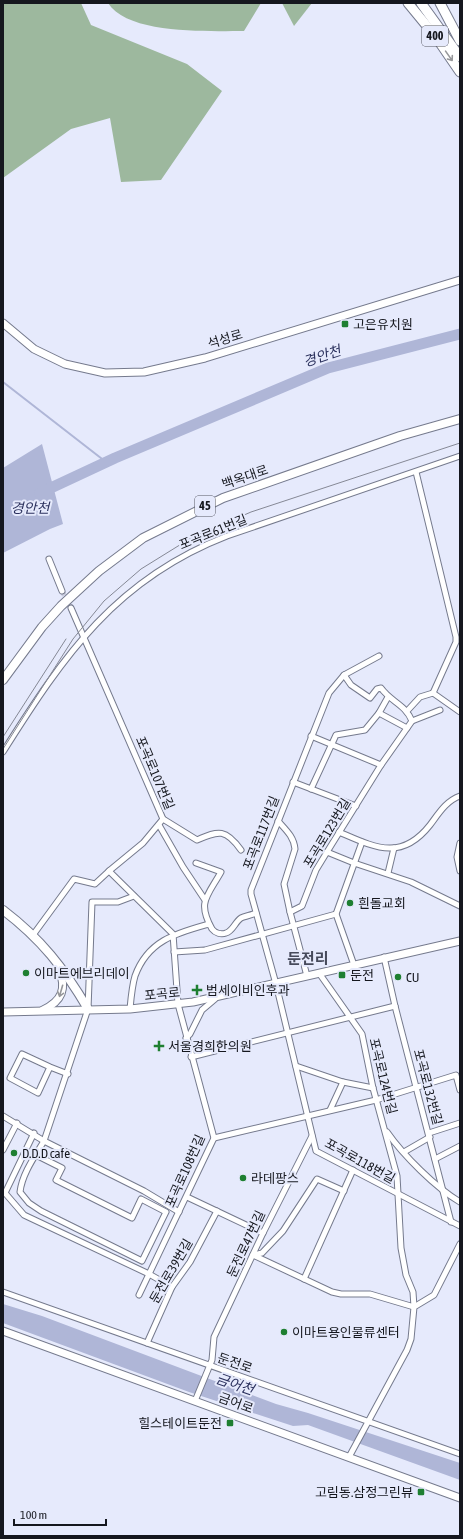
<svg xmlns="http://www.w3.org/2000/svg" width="463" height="1539" viewBox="0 0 463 1539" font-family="'Asap Condensed','Noto Sans KR',sans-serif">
<rect width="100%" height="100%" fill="#e6eafc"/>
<g fill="#9db89e">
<polygon points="3,3 81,3 91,25 187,64 222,91 161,180 121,182 110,118 71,129 3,178"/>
<path d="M108 3H261L244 31C210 31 128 35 108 3Z"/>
<polygon points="282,3 312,3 294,26"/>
</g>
<g fill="#afb6d7">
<polygon points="42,444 63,524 50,529 3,553 3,468"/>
<polygon points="3,1304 42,1316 276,1404 308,1413 460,1463 460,1480 308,1425 293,1426 189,1392 3,1323"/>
</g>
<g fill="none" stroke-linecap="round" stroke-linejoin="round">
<polyline stroke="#afb6d7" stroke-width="2" points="3,382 106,462"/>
<polyline stroke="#afb6d7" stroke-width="11" points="40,493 115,458 328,368 460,334"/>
<polyline stroke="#c7cadb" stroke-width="5" stroke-dasharray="5 2.5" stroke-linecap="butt" points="62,591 71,608"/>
<g stroke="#757a8d" stroke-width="7">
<g id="street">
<polyline points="416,472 456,637 456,642 433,693 460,712"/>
<polyline points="49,559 62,591"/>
<polyline points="71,608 163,819 143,843 109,871 173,934 178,1004 214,1138 139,1295"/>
<polyline points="379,656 344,675 329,693 251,890 251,894 276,984 316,1151 460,1226"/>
<polyline points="408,710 420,697 433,693"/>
<polyline points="379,713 407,728"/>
<polyline points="412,721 440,710"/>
<polyline points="311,736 381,765"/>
<path d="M3 752C64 655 116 579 227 536L460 456"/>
<polyline points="293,782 356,806"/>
<polyline points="311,789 336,735 365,730 379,713 388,697"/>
<path d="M163 819 197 840C219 830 226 829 241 850"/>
<path d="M278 821C286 830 294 837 295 849L284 884 290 912"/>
<polyline points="159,825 183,867 205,900"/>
<path d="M339 832C374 847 401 862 430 825 439 813 446 801 460 796"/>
<polyline points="460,843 457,857 460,871"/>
<polyline points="327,852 354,863 411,882 460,906"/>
<path d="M196 863 221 872C207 897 197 902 212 929 215 933 221 935 226 933 233 931 235 922 241 918 245 916 252 915 256 913"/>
<polyline points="388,873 394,848"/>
<polyline points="134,896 118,902 92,902 88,1009 44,1141 144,1191 179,1212"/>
<polyline points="33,935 74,879 95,884 109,871"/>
<polyline points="174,952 205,950 336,914"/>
<polyline points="384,957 395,1006 451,1222"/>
<polyline points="354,965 336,914 362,842"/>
<path d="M307 976 290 912 302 906 316 870 327 852 381 765 412 721C405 704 391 702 381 688L377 689 370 698 351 685 344 675"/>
<path d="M130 1009C131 998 132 986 135 976 148 940 177 933 209 924"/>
<polyline points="186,1038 190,1034 202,1010 215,999"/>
<polyline points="191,1057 395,1006"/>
<polyline points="296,1066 343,1082 373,1088"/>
<polyline points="50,1067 38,1093 10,1078 22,1054 50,1067 68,1074"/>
<polyline points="330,1110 343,1082"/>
<path d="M3 1116 44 1141C35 1156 22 1174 20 1192L29 1203 41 1211 142 1261 166 1212 141 1199 132 1218 56 1180 62 1168 36 1155"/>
<path d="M387 1132C403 1155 436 1188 460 1202"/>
<polyline points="34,1133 5,1193 24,1215 149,1274 172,1287"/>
<polyline points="429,1133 460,1123"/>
<polyline points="214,1138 376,1100 456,1075 460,1090"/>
<polyline points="3,1150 17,1123"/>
<polyline points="404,1152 430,1137"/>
<polyline points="435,1159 460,1146"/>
<polyline points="187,1197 263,1233"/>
<polyline points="253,1255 332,1292 341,1294 370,1294 414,1307 413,1292 406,1275 401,1248 397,1176 373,1088 362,1034 319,973"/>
<polyline points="253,1255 262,1253 283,1231 317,1179 344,1191"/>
<polyline points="304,1279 353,1170"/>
<polyline points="3,1292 460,1454"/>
<polyline points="147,1343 172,1287 190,1262 217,1211"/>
<polyline points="195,1401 212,1360 214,1337 263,1233 312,1136"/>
<polyline points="349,1457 407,1350 411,1339 414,1307 434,1295 460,1244"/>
</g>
</g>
<g stroke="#757a8d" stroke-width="9">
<g id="secondary">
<polyline points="3,323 34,349 65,364 105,373 144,372 205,358 460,280"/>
<path d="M43 1010C62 1001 67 989 59 969"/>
<polyline points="3,1012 130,1009 193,1002 460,941"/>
<polyline points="3,1331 460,1498"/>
</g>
</g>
<g stroke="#757a8d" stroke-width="10">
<g id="primary">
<polyline points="3,680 42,627 61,606 99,571 143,538 223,498 400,436 460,419"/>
<path d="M3 910C41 939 64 968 88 1009"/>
</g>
</g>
<g stroke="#757a8d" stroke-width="11">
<g id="highway">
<polyline points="408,3 436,37 460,72"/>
<polyline points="421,3 460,57"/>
<polyline points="440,3 460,41"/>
</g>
</g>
<use href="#street" stroke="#fff" stroke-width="5"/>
<use href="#secondary" stroke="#fff" stroke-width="7"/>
<use href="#primary" stroke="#fff" stroke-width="8"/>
<use href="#highway" stroke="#fff" stroke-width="9"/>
<g stroke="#858895" stroke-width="1">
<polyline points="3,737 66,639"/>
<polyline points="3,749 73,639 104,601 141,569 191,538 251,512 460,443"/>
</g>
</g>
<defs><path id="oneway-shaft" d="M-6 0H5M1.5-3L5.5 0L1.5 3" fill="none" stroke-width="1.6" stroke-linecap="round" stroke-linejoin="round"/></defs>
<g stroke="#96979a">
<use href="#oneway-shaft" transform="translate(449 56) rotate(55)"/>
<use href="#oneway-shaft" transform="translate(61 991) rotate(106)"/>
</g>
<g fill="#1e7f31" stroke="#e6eafc" stroke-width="1.5">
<rect x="341" y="320" width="8" height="8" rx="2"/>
<circle cx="350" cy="903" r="4"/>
<circle cx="26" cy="973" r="4"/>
<rect x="338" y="971" width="8" height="8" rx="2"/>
<circle cx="398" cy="977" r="4"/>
<path d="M195 984h4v4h4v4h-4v4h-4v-4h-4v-4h4z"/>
<path d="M157 1040h4v4h4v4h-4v4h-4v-4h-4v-4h4z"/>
<circle cx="14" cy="1153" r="4"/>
<circle cx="243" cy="1178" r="4"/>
<circle cx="284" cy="1332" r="4"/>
<rect x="226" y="1419" width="8" height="8" rx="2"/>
<rect x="417" y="1488" width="8" height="8" rx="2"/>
</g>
<g text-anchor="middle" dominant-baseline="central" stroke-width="4" stroke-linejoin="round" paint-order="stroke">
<g fill="#e6eafc" stroke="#545661" stroke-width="1">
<rect x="422" y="26" width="26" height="20" rx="3"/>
<rect x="195" y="496" width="20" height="20" rx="3"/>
</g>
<g font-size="12" font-weight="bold" fill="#15171e">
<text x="435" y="36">400</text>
<text x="205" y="506">45</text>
</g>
<g font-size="13" fill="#15171e" stroke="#e6eafc" text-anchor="start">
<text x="353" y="324">고은유치원</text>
<text x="358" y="903">흰돌교회</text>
<text x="34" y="973">이마트에브리데이</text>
<text x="350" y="975">둔전</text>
<text x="406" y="977">CU</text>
<text x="206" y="990">범세이비인후과</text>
<text x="168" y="1046">서울경희한의원</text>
<text x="22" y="1153">D.D.D cafe</text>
<text x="251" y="1178">라데팡스</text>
<text x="292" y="1332">이마트용인물류센터</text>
<text x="222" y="1423" text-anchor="end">힐스테이트둔전</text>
<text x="413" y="1492" text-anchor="end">고림동.삼정그린뷰</text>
</g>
<g font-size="13" fill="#15171e" stroke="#e6eafc">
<text transform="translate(225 339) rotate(-17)">석성로</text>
<text transform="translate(245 477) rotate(-19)">백옥대로</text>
<text transform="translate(213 532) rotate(-22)">포곡로61번길</text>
<text transform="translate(155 773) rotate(67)">포곡로107번길</text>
<text transform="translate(261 833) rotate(-69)">포곡로117번길</text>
<text transform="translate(327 833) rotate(-59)">포곡로123번길</text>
<text transform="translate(162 994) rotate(-6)">포곡로</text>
<text transform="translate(383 1076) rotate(76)">포곡로124번길</text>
<text transform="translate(428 1087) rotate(75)">포곡로132번길</text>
<text transform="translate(360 1161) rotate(29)">포곡로118번길</text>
<text transform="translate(185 1171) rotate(-66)">포곡로108번길</text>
<text transform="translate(246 1244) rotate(-65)">둔전로47번길</text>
<text transform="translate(171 1271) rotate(-60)">둔전로39번길</text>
<text transform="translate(235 1363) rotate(19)">둔전로</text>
<text transform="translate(236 1403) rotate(20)">금어로</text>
</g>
<g font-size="14" font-style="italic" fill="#2b315d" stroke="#e6eafc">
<text transform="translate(322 356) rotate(-19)">경안천</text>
<text x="30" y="508">경안천</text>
<text transform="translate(235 1384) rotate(19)">금어천</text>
</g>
<g font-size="15" font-weight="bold" fill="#464a5b" stroke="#e6eafc">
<text x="308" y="958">둔전리</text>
</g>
</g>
<rect width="463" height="1539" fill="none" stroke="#15171e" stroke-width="8"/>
<path d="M14 1519v6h92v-6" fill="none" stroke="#15171e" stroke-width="2"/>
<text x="20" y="1519" font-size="12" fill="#15171e" stroke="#e6eafc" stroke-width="3" paint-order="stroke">100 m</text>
</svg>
